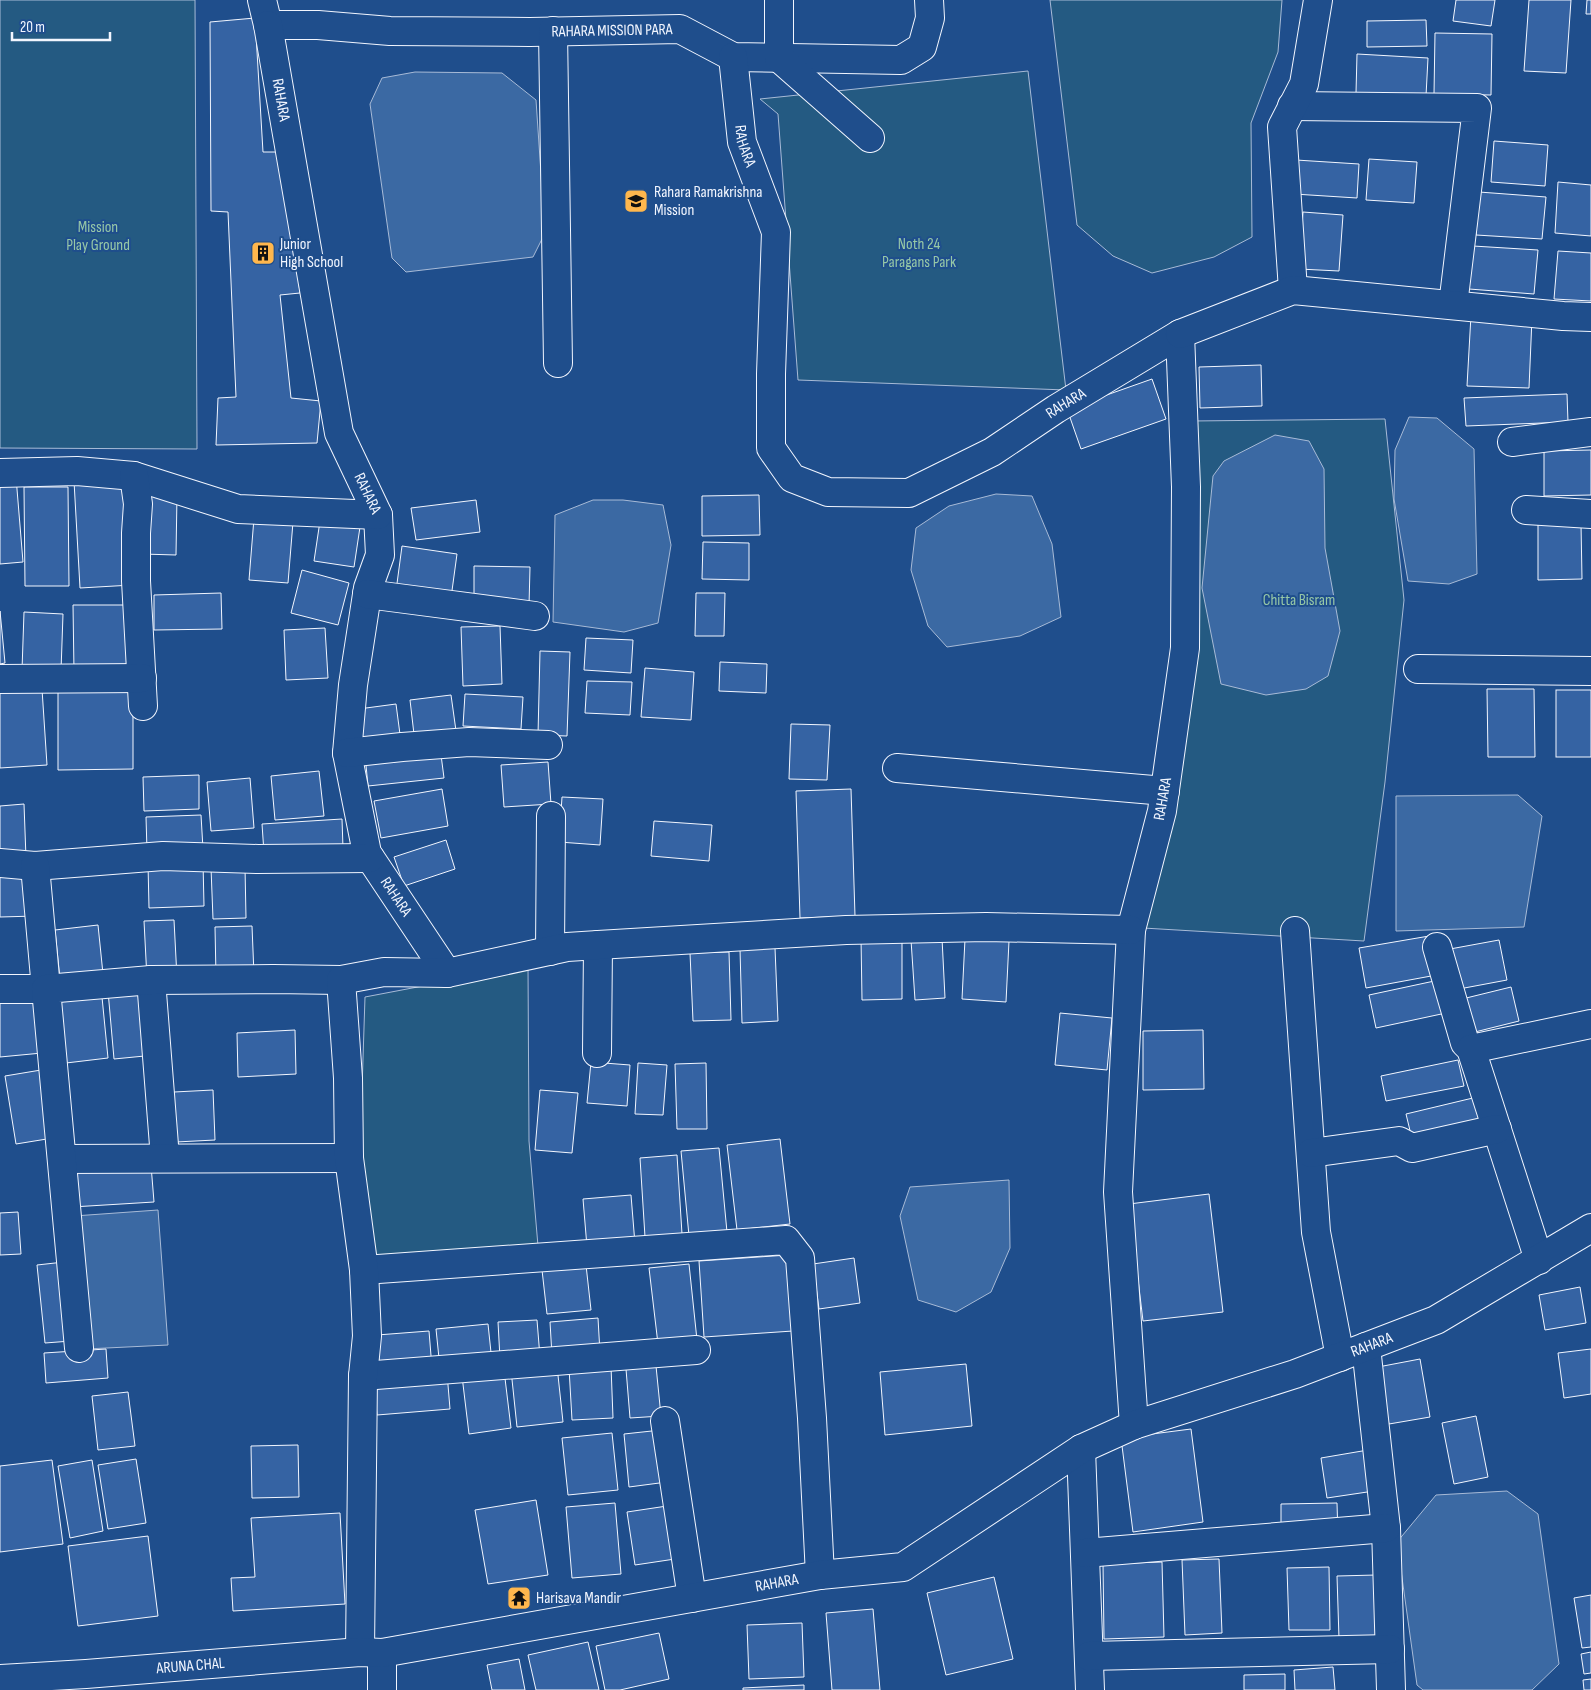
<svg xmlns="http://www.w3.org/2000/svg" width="1591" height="1690" viewBox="0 0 1591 1690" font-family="'Sofia Sans Condensed',sans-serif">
<rect width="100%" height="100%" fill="#1f4e8c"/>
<g fill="#245a82" stroke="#a8bbd7">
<polygon points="0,0 195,0 197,449 0,448"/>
<polygon points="1050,0 1282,0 1278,52 1251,123 1252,237 1214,257 1152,273 1113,256 1077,225"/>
<polygon points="1028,71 1066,390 798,380 778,114 760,99"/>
<polygon points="1385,419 1404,600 1385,782 1364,941 1143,928 1172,814 1191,421"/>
<polygon points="528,966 529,1141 538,1246 373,1260 360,1152 365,997"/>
</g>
<g fill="#3b69a3" stroke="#a8bbd7">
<polygon points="415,72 502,73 536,100 545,233 533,257 406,272 392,258 370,104 382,78"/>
<polygon points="1409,417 1437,418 1474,449 1477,574 1449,584 1408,581 1394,499 1395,450"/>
<polygon points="1275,435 1309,441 1324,469 1325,548 1340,631 1328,676 1306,689 1266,695 1221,684 1202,588 1213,476 1224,461"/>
<polygon points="996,494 1032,496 1052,544 1061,617 1020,636 947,647 928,626 911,570 916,528 949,506"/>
<polygon points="593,500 623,500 663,505 671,545 658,623 624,632 553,622 555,515"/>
<polygon points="1518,795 1542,816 1524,927 1396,931 1396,796"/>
<polygon points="1009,1180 1010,1248 991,1292 956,1312 918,1300 900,1216 910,1187"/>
<polygon points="158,1210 168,1345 86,1349 74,1216"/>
<polygon points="1507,1491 1538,1514 1559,1664 1532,1690 1423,1690 1417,1685 1397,1542 1436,1495"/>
</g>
<g fill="#3563a3" stroke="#f2f6ff">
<polygon points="1456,0 1495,0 1491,26 1453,21"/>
<polygon points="1529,0 1571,0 1566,73 1524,71"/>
<polygon points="1587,0 1591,0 1591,14 1586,14"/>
<polygon points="255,18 263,152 285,152 300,293 280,295 291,398 321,401 317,443 216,445 218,398 236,397 228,212 211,211 210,22"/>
<polygon points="1426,20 1427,46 1367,47 1367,21"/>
<polygon points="1435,33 1492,34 1491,95 1434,94"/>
<polygon points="1357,54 1428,58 1426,96 1356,93"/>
<polygon points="1494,141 1548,145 1545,186 1491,182"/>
<polygon points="1369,159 1417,162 1414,203 1366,200"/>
<polygon points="1296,160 1359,164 1357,198 1294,194"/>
<polygon points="1558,182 1591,185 1591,236 1555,233"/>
<polygon points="1479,192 1546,197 1542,239 1476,235"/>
<polygon points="1303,212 1343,215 1339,271 1299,269"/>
<polygon points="1473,246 1538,250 1534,294 1469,289"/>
<polygon points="1558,251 1591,253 1591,301 1554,299"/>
<polygon points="1471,315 1532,318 1529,388 1467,386"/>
<polygon points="1261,365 1262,406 1200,408 1199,367"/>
<polygon points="1152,379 1166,419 1081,449 1067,409"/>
<polygon points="1567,394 1568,422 1466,426 1464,398"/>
<polygon points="1591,450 1591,495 1544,496 1544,451"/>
<polygon points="16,477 23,562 0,564 0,478"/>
<polygon points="126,478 132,585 80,588 74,481"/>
<polygon points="24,487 68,487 69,586 25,586"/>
<polygon points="143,494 177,495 176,555 142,554"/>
<polygon points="759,495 760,535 702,536 702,496"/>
<polygon points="476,500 480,532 416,540 411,508"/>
<polygon points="254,518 293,522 288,583 249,580"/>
<polygon points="320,521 360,527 354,567 314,561"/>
<polygon points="1538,524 1581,524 1582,579 1538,580"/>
<polygon points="703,542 749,543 749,580 702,579"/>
<polygon points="402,546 457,554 451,598 396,591"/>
<polygon points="474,566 530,567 529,606 474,605"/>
<polygon points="302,570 349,583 338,625 291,613"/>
<polygon points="221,593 222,629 154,630 154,595"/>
<polygon points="696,593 725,593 724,636 695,636"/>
<polygon points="73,605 128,605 129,671 74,672"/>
<polygon points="0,611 5,663 0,664"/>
<polygon points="24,612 63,614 61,671 22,670"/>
<polygon points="500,626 502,684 463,686 461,627"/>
<polygon points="325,628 328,678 286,680 284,630"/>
<polygon points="586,638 633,640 631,673 584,670"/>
<polygon points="540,651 570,652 567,736 538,735"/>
<polygon points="720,662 767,664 766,693 719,691"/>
<polygon points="645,668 694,672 691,720 641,717"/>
<polygon points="587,681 632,682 630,715 585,713"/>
<polygon points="58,686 133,686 133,769 58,770"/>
<polygon points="42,689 47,765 0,768 0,692"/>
<polygon points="1487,689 1534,689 1535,757 1488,757"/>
<rect x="1556" y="690" width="35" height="67"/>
<polygon points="465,694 523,697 521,729 463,726"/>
<polygon points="451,695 457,738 415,743 410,700"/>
<polygon points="396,704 401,742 356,747 351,710"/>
<polygon points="791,724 830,725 827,780 789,779"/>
<polygon points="440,747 444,778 368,786 365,755"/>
<polygon points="548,762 551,804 504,807 501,765"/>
<polygon points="319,771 324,816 275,820 271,776"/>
<polygon points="199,775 199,809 144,811 143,777"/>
<polygon points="250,778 254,828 211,831 207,782"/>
<polygon points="442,789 448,826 381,838 374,801"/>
<polygon points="851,789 855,916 800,918 796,791"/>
<polygon points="562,797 603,799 600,845 559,842"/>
<polygon points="24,804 26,858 0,859 0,806"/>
<polygon points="201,815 203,849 147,851 146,817"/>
<polygon points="342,819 343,848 264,853 262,824"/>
<polygon points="654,821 712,825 709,861 651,856"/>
<polygon points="446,840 455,869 404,886 394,857"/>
<polygon points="203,862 204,906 149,908 148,864"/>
<polygon points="245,867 246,918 213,919 211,868"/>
<polygon points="34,868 36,916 0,917 0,869"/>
<polygon points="174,920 177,978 147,979 144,921"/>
<polygon points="98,925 103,974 60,979 55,930"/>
<polygon points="252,926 254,975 216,977 215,927"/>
<polygon points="1435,935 1442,974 1366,988 1359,948"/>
<polygon points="861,938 902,938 902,999 862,1000"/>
<polygon points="942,938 945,998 915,1000 911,940"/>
<polygon points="965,939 1009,941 1006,1002 962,999"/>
<polygon points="1499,940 1507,980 1459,989 1450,949"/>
<polygon points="775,948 778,1021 742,1023 740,949"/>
<polygon points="729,952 731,1020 693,1021 690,953"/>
<polygon points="1439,980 1446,1013 1376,1028 1369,995"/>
<polygon points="159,987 165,1054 114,1059 108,991"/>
<polygon points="1511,987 1519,1021 1467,1034 1458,1000"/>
<polygon points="35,990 42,1053 0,1057 0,994"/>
<polygon points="102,997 108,1058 66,1063 60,1002"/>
<polygon points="1060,1013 1112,1018 1107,1070 1055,1065"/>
<polygon points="295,1030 296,1074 238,1077 237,1033"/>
<polygon points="1203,1030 1204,1089 1143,1090 1143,1031"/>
<polygon points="1458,1060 1464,1086 1386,1101 1381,1076"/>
<polygon points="591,1062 630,1065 627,1106 587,1103"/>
<polygon points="638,1063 667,1065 663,1115 635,1114"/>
<polygon points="706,1063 707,1129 677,1129 675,1064"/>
<polygon points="41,1070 53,1138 16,1144 5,1076"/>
<polygon points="213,1090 215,1140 176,1142 174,1092"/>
<polygon points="540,1090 578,1093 572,1153 535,1150"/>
<polygon points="1477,1097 1484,1126 1413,1143 1406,1114"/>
<polygon points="780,1139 790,1224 737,1230 727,1145"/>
<polygon points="719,1148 727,1232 689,1236 681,1151"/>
<polygon points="677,1155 682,1234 645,1237 640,1158"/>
<polygon points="151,1165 154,1202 72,1207 71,1169"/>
<polygon points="1209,1194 1223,1312 1143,1321 1129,1204"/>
<polygon points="631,1195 635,1244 587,1247 583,1199"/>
<polygon points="18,1212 21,1254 0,1255 0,1213"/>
<polygon points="788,1255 793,1331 704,1337 699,1261"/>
<polygon points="854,1258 860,1303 819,1309 813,1264"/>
<polygon points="64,1262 71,1341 45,1343 37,1265"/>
<polygon points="689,1264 697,1340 658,1344 649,1268"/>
<polygon points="586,1265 591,1310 547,1314 542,1270"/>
<polygon points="1580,1287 1586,1323 1545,1330 1539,1295"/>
<polygon points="598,1318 600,1353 552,1356 550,1322"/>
<polygon points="537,1320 540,1357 500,1359 498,1322"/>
<polygon points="488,1324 492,1362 440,1368 436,1329"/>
<polygon points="429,1331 432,1368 380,1372 377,1335"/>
<polygon points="106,1349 108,1378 46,1383 44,1353"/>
<polygon points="1591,1349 1591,1394 1564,1398 1558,1353"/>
<polygon points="1420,1359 1430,1417 1389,1424 1378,1367"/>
<polygon points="966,1364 972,1426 885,1435 880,1372"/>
<polygon points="557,1366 563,1422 517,1427 511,1370"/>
<polygon points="611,1366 613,1418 572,1420 569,1368"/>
<polygon points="656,1366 661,1416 630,1418 626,1369"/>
<polygon points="504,1370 511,1428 469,1434 462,1376"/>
<polygon points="447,1373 450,1409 377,1415 374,1379"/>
<polygon points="128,1392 135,1446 98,1450 92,1396"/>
<polygon points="1476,1416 1488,1477 1454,1484 1442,1423"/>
<polygon points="1191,1429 1203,1522 1133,1532 1121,1438"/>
<polygon points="661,1430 667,1482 629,1487 624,1434"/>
<polygon points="612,1433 618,1490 568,1495 562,1438"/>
<polygon points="298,1445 299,1497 252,1498 251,1446"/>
<polygon points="1368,1450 1374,1491 1327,1498 1321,1458"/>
<polygon points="136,1459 146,1523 108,1529 98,1465"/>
<polygon points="52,1460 63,1544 0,1552 0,1466"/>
<polygon points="92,1460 103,1531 70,1538 58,1466"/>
<polygon points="536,1500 548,1575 488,1584 475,1510"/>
<polygon points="615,1503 621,1574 572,1578 566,1507"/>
<polygon points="1337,1503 1338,1536 1281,1537 1281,1504"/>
<polygon points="667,1506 675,1559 635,1565 627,1512"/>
<polygon points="340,1513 345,1604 233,1611 231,1578 255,1577 251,1518"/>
<polygon points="148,1536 158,1616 78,1626 68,1546"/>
<polygon points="1219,1559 1222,1633 1185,1635 1182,1560"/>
<polygon points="1162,1562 1164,1637 1104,1639 1103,1564"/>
<polygon points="1329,1567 1330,1630 1289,1630 1287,1568"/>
<polygon points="1376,1575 1379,1638 1339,1639 1337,1576"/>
<polygon points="994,1577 1013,1659 946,1675 927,1593"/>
<polygon points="1591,1595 1591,1647 1582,1648 1574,1598"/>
<polygon points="873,1609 880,1690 832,1690 826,1613"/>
<polygon points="802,1623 804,1677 749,1679 747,1625"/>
<polygon points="659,1633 669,1679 620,1690 605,1690 596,1646"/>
<polygon points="588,1642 599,1690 536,1690 528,1655"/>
<polygon points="1591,1652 1591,1673 1584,1674 1581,1654"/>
<polygon points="519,1659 525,1690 492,1690 487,1665"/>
<polygon points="1333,1667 1335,1690 1295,1690 1294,1670"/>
<polygon points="1285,1674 1285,1690 1244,1690 1244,1675"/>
<polygon points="1591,1679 1591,1690 1584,1690 1583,1680"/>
<polygon points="804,1685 804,1690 743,1690 743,1688"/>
</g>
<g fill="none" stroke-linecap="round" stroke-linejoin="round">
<g stroke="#f2f6ff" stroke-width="30">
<g id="minor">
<path id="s1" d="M262 0 268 25H318L390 31 530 32 680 29 733 57 901 60 922 47 930 18 929 0"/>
<polyline points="779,0 779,58 870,138"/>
<path id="s2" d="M268 25 339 433 378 515 380 555 368 588 353 685 347 753 367 853 447 973"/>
<polyline points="553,31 558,363"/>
<path id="s3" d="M733 57 742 142 776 232 771 374V448L792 478 828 492 909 493 992 452 1056 409 1180 334 1186 487 1185 648 1162 811 1131 930 1118 1192 1134 1425"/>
<polyline points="1292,106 1477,108 1453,305"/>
<polyline points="1293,290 1282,127 1304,84 1318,0"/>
<polyline points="1180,334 1293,290 1563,316 1591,317"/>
<polyline points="1512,442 1591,432"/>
<polyline points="0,473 77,471 134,476 238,509 378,515"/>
<polyline points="134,476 138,504 136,533 136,581 143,706"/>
<polyline points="1526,510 1591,514"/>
<polyline points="367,594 535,616"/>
<polyline points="1418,669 1591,671"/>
<polyline points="0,679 142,678"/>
<polyline points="347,753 402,747 469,742 548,745"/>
<polyline points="897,768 1165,791"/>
<polyline points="0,863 35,866 163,856 258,859 370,858"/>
<polyline points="1295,931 1316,1232 1340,1357"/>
<polyline points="1437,947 1465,1043 1471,1049 1539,1260"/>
<polyline points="550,951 551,816"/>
<polyline points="151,980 165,1158"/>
<polyline points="0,989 46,989 35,866"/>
<polyline points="1471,1049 1591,1024"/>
<polyline points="597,1053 598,945"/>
<polyline points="1311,1153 1399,1141 1412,1148 1497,1129"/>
<polyline points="62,1159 349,1158"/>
<polyline points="364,1270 786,1240 800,1258 812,1418 820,1575"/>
<polyline points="1366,1347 1386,1528 1391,1690"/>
<polyline points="79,1348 46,989 151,980 273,979 341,980"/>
<polyline points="363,1376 696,1350"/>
<polyline points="665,1421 692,1598"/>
<polyline points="1081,1449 1090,1690"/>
<polyline points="1085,1553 1386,1528"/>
<polyline points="360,1652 363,1376 367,1336 364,1270 349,1158 348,1078 341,980 384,972 447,973 567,947 598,945 846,930 986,927 1131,930"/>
<polyline points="382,1653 382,1690"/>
<polyline points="1089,1656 1390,1649"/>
<path id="s4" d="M0 1679 86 1674 360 1652 382 1653 820 1575 903 1567 1081 1449 1134 1425 1295 1374 1436 1320 1591 1228"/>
</g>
</g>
<use href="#minor" stroke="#1f4e8c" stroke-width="28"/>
</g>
<defs>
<g id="school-square" transform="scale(1.25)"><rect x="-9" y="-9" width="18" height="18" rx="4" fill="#ffb74d" stroke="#1f4e8c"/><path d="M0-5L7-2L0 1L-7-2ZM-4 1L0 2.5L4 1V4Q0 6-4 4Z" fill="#111"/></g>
<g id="building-square" transform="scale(1.25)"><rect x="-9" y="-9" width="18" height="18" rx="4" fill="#ffb74d" stroke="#1f4e8c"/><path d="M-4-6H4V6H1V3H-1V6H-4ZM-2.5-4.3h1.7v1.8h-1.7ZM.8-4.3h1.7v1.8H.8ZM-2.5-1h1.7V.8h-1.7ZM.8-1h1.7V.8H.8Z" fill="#111"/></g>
<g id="temple-square" transform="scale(1.25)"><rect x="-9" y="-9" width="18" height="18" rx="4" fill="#ffb74d" stroke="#1f4e8c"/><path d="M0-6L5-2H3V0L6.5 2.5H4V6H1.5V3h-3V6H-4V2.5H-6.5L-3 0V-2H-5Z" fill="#111"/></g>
</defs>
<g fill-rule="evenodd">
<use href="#school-square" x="636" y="201"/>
<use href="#building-square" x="263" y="253"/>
<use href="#temple-square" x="519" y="1598"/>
</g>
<g text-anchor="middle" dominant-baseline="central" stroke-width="4" stroke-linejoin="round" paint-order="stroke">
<g font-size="16" fill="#f2f6ff" stroke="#1f4e8c">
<text stroke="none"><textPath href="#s1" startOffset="370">RAHARA MISSION PARA</textPath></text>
<text stroke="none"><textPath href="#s2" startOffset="76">RAHARA</textPath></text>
<text stroke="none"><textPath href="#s3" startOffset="90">RAHARA</textPath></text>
<text stroke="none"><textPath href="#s3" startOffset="735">RAHARA</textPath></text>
<text stroke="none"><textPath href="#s2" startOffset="481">RAHARA</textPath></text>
<text transform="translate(1163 799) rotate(-80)">RAHARA</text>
<text stroke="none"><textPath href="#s2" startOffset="901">RAHARA</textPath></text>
<text stroke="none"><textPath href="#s4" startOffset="1434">RAHARA</textPath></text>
<text stroke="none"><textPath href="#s4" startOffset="784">RAHARA</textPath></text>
<text stroke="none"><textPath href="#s4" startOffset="191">ARUNA CHAL</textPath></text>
</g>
<g font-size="16" fill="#f2f6ff" stroke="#1f4e8c" text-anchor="start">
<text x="654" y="192">Rahara Ramakrishna<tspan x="654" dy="18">Mission</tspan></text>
<text x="280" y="244">Junior<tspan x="280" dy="18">High School</tspan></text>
<text x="536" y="1598">Harisava Mandir</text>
</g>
<g font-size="16" fill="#97c8a6" stroke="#1f4e8c">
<text x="98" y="227">Mission<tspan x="98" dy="18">Play Ground</tspan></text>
<text x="919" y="244">Noth 24<tspan x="919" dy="18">Paragans Park</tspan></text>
<text x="1299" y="600">Chitta Bisram</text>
</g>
</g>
<path d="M12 32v8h98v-8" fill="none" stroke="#f2f6ff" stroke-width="2.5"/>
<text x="20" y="32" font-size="15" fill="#f2f6ff" stroke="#1f4e8c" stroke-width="4" paint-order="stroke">20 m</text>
</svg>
